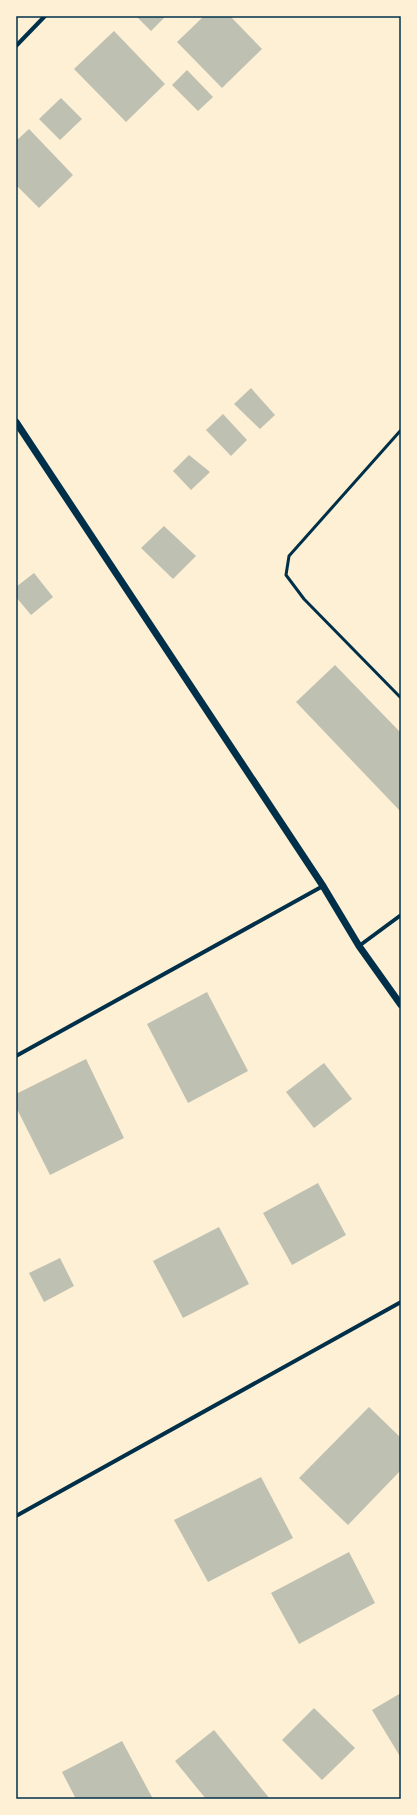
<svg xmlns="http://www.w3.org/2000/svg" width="417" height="1815" viewBox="0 0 417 1815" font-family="Rubik,sans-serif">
<rect width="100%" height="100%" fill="#fdf0d5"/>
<g fill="#bec0b2">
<polygon points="136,16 162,16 164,18 151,31"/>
<polygon points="204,16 230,16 262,49 222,88 177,42"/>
<polygon points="114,31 165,84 126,122 74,69"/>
<polygon points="187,70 213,97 198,111 172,85"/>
<polygon points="61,98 82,119 60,140 39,119"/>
<polygon points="29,129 73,175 39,208 16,185 16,141"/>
<polygon points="251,388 275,415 260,429 234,404"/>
<polygon points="223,414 247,440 231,456 206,430"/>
<polygon points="189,455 210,472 191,490 173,471"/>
<polygon points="164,526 196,556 173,579 141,548"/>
<polygon points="34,573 53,597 31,615 16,597 16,587"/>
<polygon points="335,665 401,733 401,812 296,702"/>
<polygon points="207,992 248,1071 188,1103 147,1024"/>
<polygon points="86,1059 124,1138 50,1175 16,1107 16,1094"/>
<polygon points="324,1063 352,1099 314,1128 286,1092"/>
<polygon points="318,1183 346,1235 292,1265 263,1213"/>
<polygon points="219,1227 249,1284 183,1318 153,1261"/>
<polygon points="60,1258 74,1286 44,1302 29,1273"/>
<polygon points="369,1407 401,1438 401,1470 348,1525 299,1478"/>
<polygon points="261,1477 293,1538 208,1582 174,1520"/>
<polygon points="349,1552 375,1603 299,1644 271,1593"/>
<polygon points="401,1693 401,1758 372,1710"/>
<polygon points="314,1708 355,1748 322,1780 282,1740"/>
<polygon points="214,1730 270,1799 206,1799 175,1761"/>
<polygon points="122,1741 153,1799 76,1799 62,1772"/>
</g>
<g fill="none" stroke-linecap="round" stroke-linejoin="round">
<polyline stroke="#003049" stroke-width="3" points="401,430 289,556 286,575 304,599 401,698"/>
<g stroke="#003049" stroke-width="4">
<polyline points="16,46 45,16"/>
<polyline points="359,946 401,915"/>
<polyline points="16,1056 323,886"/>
<polyline points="16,1516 401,1302"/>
</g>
<polyline stroke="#003049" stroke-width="7" points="16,422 323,886 359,946 401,1005"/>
</g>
<rect width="417" height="1815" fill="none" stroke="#fdf0d5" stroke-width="34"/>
<rect x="17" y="17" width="383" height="1781" fill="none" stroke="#003049" stroke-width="1.5"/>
</svg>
